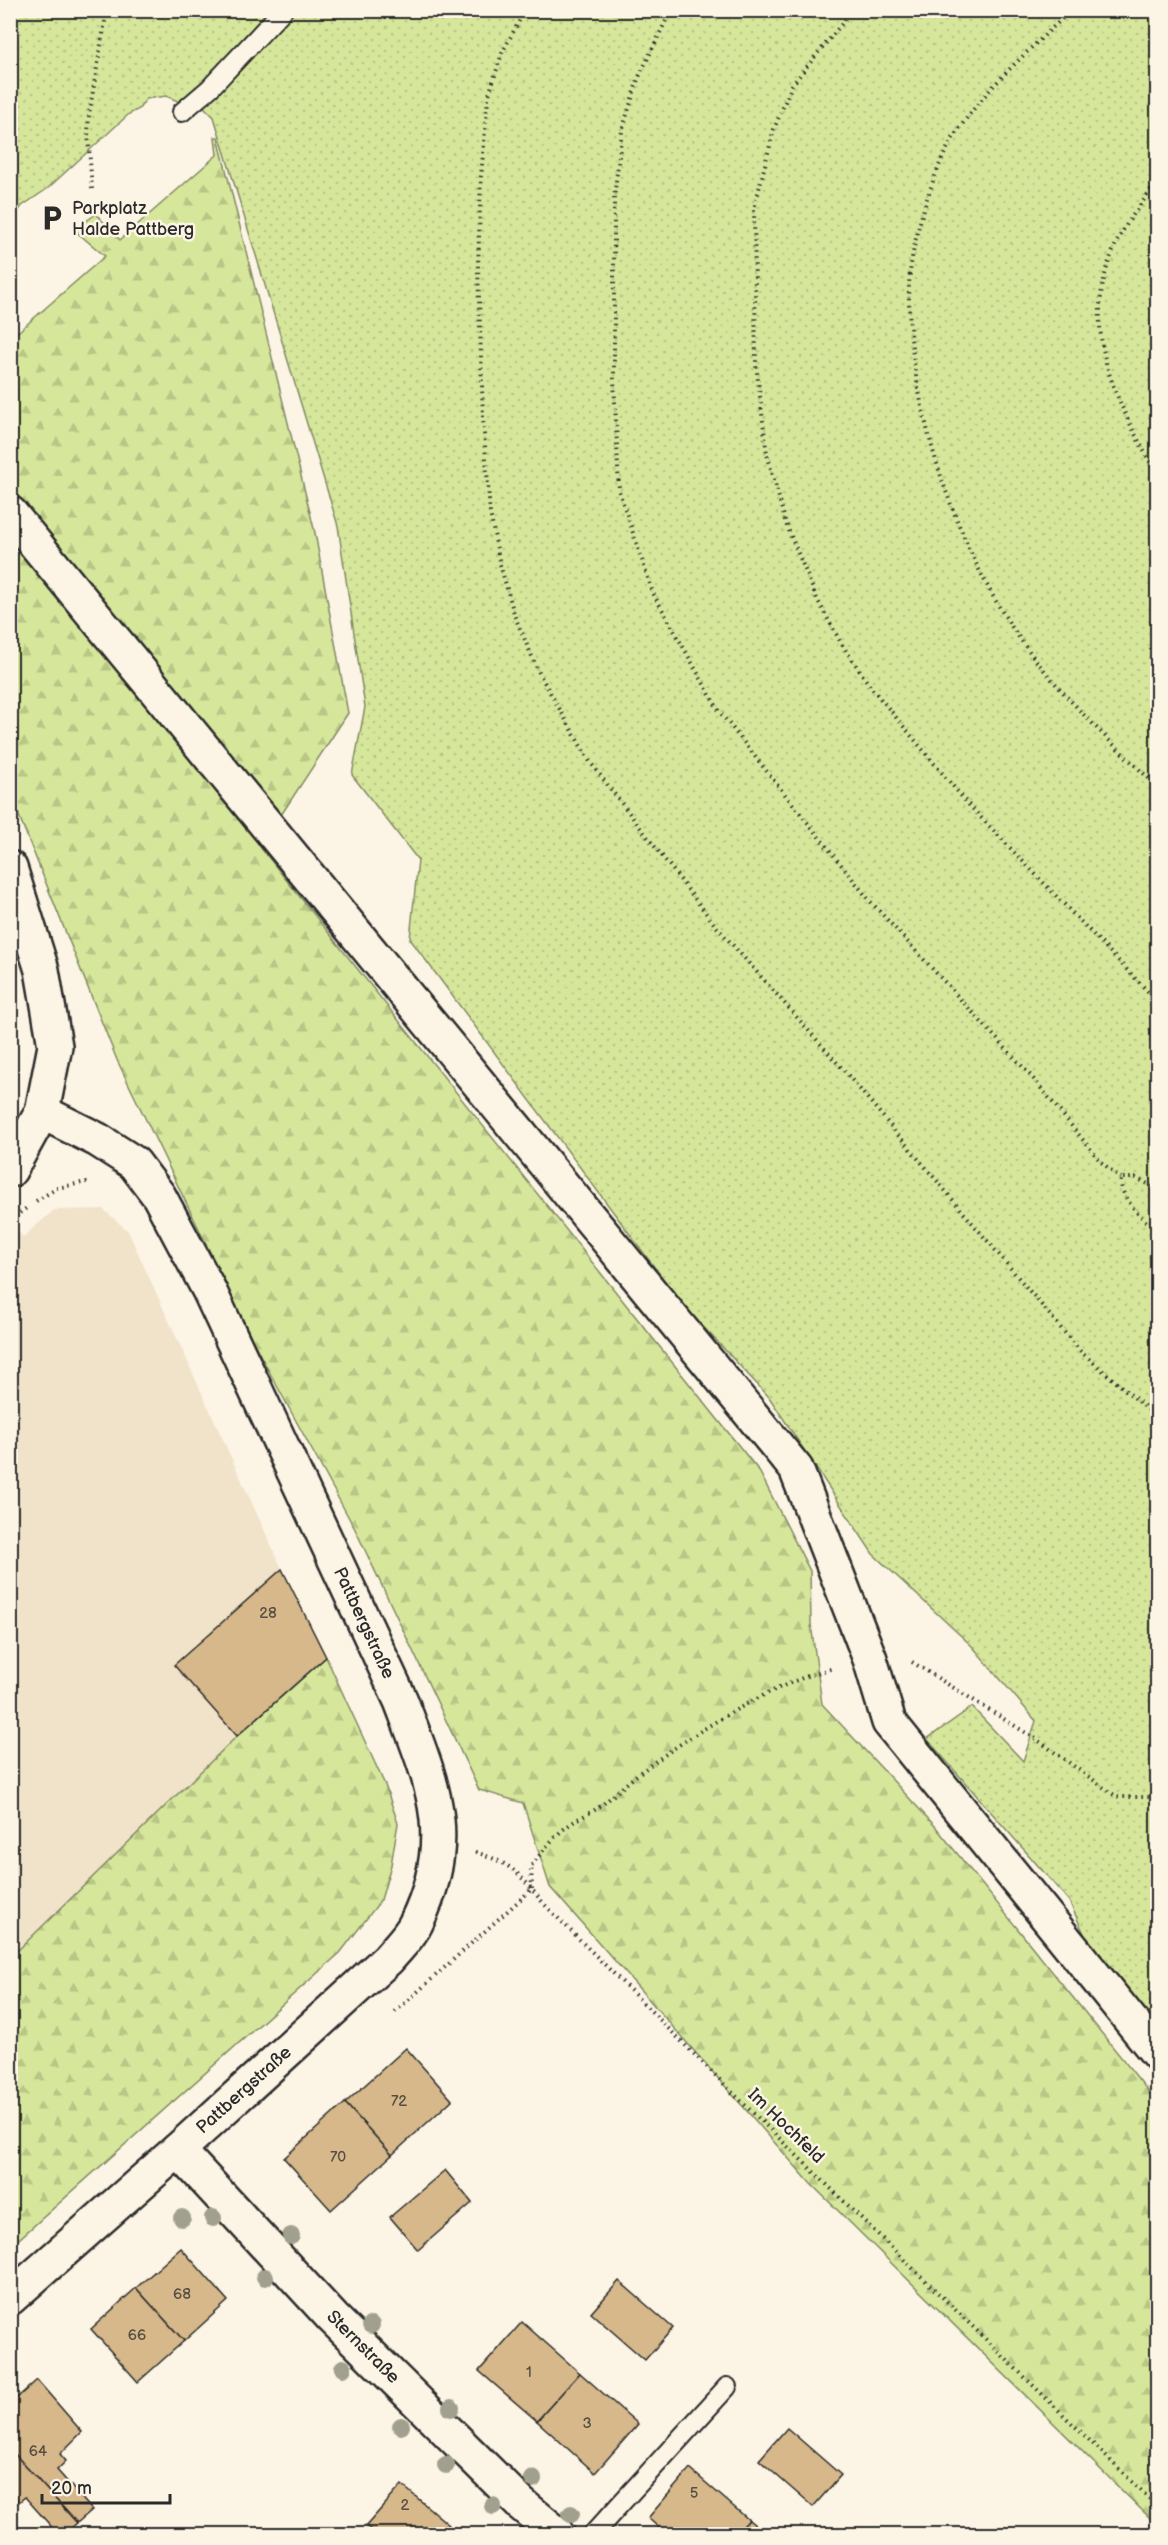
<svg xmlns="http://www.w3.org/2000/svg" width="1168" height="2545" viewBox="0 0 1168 2545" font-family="'Balsamiq Sans',sans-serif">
<defs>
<pattern id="grass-dots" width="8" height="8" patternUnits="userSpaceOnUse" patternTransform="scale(1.5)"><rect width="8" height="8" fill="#d6e79b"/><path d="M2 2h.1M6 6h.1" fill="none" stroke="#b8c686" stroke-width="1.8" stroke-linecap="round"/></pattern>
<pattern id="forest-firs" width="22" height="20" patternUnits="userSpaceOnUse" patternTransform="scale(1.5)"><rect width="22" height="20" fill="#d6e79b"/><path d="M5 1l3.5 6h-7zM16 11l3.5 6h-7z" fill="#b8c686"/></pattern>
</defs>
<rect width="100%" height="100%" fill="#fcf5e5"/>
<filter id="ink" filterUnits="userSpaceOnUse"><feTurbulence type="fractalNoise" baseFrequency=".0167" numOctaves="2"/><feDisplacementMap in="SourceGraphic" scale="12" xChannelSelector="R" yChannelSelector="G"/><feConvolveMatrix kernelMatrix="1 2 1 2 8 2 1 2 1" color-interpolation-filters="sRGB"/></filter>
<g filter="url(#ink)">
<polygon fill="#f1e3ca" points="103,1209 128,1231 282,1569 326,1657 237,1736 11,1957 10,1223 23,1237 54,1210"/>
<polygon fill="url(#grass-dots)" stroke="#808963" stroke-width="1.5" points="11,11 1157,11 1157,2022 1097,1962 1069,1901 927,1739 972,1707 1023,1761 1036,1721 973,1647 873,1554 769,1397 681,1303 410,939 418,860 352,775 365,707 338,526 214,117 194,97 180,102 166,96 146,99 139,109 129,114 47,189 22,206 11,221"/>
<g fill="url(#forest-firs)" stroke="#808963" stroke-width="1.5">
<polygon points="215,137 218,137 315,533 348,713 260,847 759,1471 810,1571 811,1624 822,1704 935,1826 1157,2102 1157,2525 811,2184 550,1887 523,1803 479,1790 355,1529 258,1351 117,1060 11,796 11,330 18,332 105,256 74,230 96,214 120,240 217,155"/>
<polygon points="326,1657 385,1785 398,1823 391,1865 381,1900 340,1953 11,2246 11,1957 237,1736"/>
</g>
<g fill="#d6b88a" stroke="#2b2b2b" stroke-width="1.5">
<polygon points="282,1569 326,1657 237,1736 174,1665"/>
<polygon points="406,2048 452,2100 392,2155 345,2103"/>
<polygon points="345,2103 392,2155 331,2210 284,2158"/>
<polygon points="445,2170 472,2203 418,2250 390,2217"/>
<polygon points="181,2248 228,2301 184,2341 136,2288"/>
<polygon points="619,2281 673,2328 645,2360 591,2313"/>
<polygon points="136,2288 184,2341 138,2382 91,2329"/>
<polygon points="522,2322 580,2373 537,2421 479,2371"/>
<polygon points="580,2373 638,2424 595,2473 537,2421"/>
<polygon points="37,2380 82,2432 60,2454 66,2461 57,2470 92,2510 77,2523 10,2449 10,2404"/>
<polygon points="787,2428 841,2475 813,2507 759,2460"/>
<polygon points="10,2449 77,2523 64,2534 58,2534 25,2497 19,2502 14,2496 10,2499"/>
<polygon points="690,2469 749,2520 736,2534 666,2534 648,2518"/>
<polygon points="402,2485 449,2525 441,2534 376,2534 366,2526"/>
<polygon points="749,2520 766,2534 736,2534"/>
</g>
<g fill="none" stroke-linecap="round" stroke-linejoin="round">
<g stroke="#2b2b2b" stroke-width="22">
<g id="service">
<polyline points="182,112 210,88 283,10"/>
<polyline points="593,2534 727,2387"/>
</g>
</g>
<g stroke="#2b2b2b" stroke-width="38">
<g id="minor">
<polyline points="10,513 796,1469 870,1659 889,1722 1158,2054"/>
<polyline points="10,868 42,970 55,1046 42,1112 10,1170"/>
<polyline points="178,2150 333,2318 521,2504 557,2534"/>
<path d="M10 2298 178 2150 388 1959C397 1948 410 1936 416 1923 458 1837 432 1783 401 1701L209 1290 159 1196 134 1163 98 1140 42 1112"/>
</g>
</g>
<g stroke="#2b2b2b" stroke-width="4" stroke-dasharray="1.5 4.5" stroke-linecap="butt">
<polyline points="525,10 502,53 488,98 481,176 478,267 483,418 490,513 500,564 515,617 540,675 590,762 715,925 841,1067 1081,1352 1158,1418"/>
<polyline points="671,10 638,79 622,131 614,198 614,379 619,491 653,593 719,711 776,783 870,901 1032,1077 1101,1162 1121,1178"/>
<polyline points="853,10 792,85 774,129 754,209 756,364 767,454 786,524 817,599 841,643 870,686 967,803 1158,1002"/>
<path d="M1071 10C1028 52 979 93 949 145 930 180 909 250 909 289 907 399 954 543 1016 633 1056 691 1107 739 1158 787"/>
<path d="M1158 180C1144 201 1125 223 1115 246 1077 333 1117 401 1158 477"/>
<polyline points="92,189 88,133 89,114 107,10"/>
<path d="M1158 1189 1136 1178H1121C1118 1198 1145 1220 1158 1233"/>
<polyline points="36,1201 57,1188 86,1182 90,1184"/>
<polyline points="10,1220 28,1207"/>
<polyline points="912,1662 1036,1739 1117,1797 1158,1797"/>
<path d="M475 1852C514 1864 519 1874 544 1904L745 2105 1158 2507"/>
<path d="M532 1889 531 1866C543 1851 555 1834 572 1823 580 1817 591 1813 599 1807 615 1795 629 1780 645 1769 695 1732 773 1683 834 1668"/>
<polyline points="395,2012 532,1889"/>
</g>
<use href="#service" stroke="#fcf5e5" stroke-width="18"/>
<use href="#minor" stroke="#fcf5e5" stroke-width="33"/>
</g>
<g fill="#a1a08e">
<circle cx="182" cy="2218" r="9"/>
<circle cx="213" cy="2218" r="9"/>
<circle cx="291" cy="2236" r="9"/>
<circle cx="265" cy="2277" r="9"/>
<circle cx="371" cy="2325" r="9"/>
<circle cx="343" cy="2368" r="9"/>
<circle cx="451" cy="2408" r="9"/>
<circle cx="401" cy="2426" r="9"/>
<circle cx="446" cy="2465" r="9"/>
<circle cx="533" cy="2479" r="9"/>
<circle cx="493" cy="2506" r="9"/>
<circle cx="571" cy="2514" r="9"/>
</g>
</g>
<defs>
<g id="parking-bare" transform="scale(2.07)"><path d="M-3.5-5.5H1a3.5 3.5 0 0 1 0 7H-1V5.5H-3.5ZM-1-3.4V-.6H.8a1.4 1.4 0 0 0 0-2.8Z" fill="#2b2b2b" stroke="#fcf5e5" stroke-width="2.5" paint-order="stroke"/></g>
</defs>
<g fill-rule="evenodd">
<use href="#parking-bare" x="52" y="218"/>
</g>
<g text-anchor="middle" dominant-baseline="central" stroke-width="5" stroke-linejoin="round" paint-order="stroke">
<g font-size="15" fill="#564e43">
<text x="268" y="1613">28</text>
<text x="399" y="2101">72</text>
<text x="338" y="2157">70</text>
<text x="182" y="2294">68</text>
<text x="137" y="2335">66</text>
<text x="529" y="2372">1</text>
<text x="587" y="2423">3</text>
<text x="38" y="2451">64</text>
<text x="694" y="2493">5</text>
<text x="405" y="2505">2</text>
</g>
<g font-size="18" fill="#2b2b2b" stroke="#fcf5e5" text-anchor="start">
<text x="72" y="208">Parkplatz<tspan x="72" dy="21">Halde Pattberg</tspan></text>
</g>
<g font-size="18" fill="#2b2b2b" stroke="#fcf5e5">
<text transform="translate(364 1623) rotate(65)">Pattbergstraße</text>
<text transform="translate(244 2090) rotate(-42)">Pattbergstraße</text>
<text transform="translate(786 2126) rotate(44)">Im Hochfeld</text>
<text transform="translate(363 2347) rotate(45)">Sternstraße</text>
</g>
</g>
<rect width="1168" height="2545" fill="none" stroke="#fcf5e5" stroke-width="36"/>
<rect x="18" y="18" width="1132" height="2509" fill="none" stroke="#2b2b2b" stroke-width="2" filter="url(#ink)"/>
<path d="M42 2494v9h128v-9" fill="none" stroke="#2b2b2b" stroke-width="3"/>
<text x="51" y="2494" font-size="18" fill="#2b2b2b" stroke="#fcf5e5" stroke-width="4.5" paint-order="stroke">20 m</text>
</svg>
